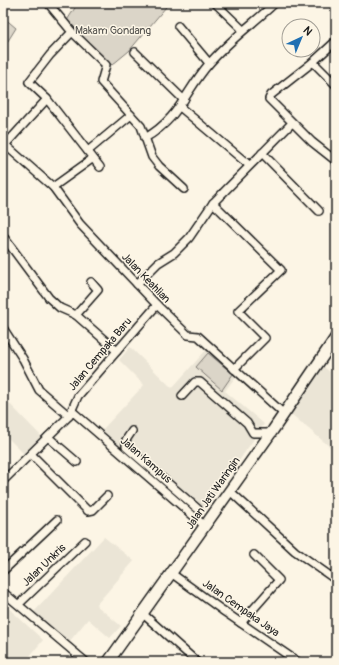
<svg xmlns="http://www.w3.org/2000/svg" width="339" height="665" viewBox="0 0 339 665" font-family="Pangolin,sans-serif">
<rect width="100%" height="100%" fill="#fcf5e5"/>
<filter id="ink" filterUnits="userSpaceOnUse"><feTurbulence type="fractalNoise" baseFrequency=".025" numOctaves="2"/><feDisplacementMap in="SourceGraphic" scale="8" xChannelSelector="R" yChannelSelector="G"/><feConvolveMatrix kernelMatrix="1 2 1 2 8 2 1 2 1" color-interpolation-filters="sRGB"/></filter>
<g filter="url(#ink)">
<g fill="#ebe5d6">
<polygon points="130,347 172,388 207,349 237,375 225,391 264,424 200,518 102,430 144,385 119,360"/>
<polygon points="324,367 336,377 336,452 291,414"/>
<polygon points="3,397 43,438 25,455 3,433"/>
<polygon points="104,537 134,561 96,605 121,626 110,638 88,619 69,642 33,613"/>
<polygon points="3,603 43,640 25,662 3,662"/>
</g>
<g fill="#dbd5c8" stroke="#7c7872">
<polygon points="78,3 160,3 166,7 129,51 112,65 66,22"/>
<polygon points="3,17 16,28 6,44 3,42"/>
<polygon points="208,353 233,374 222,390 196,367"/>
</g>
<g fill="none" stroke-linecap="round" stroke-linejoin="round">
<g stroke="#1c1c1c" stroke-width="10">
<g id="street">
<polyline points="48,3 72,32 50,55 29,82 47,99 100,167"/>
<polyline points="215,3 243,30"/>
<polyline points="178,26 209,63"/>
<polyline points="72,32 106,65 101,82 141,126 152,157 159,166 184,189"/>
<polyline points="336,41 313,62 271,95 269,99 312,142 336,161"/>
<polyline points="135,52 184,100"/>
<polyline points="313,62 336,85"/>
<polyline points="180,107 249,165"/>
<path d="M145 138C179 119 185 92 208 65 228 41 253 24 275 3"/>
<polyline points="3,143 53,187 80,224 157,305 188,335 198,336 284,414"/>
<polyline points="5,145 47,99"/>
<polyline points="88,151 131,115"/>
<polyline points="262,153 319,211"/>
<polyline points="53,187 92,159"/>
<polyline points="213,203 281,270 238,311 265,338 234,369"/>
<polyline points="3,236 49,298 60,308 76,315 117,351"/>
<polyline points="137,284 158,263 174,253 189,238 213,203 292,123"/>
<polyline points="76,315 98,290 91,282"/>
<polyline points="3,328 23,359 39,390 69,416"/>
<polyline points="182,396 195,382 200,382 247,423 253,433 271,433"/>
<polyline points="72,411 205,526"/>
<polyline points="132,431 126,440 126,447 198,509"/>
<polyline points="48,437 77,462"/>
<polyline points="31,454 88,511 93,510 107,496"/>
<polyline points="3,481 69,416 78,396 157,305"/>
<polyline points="230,491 295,551 336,580"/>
<polyline points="3,571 57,520"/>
<polyline points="171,573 222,610 298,662"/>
<polyline points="3,592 86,662"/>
<polyline points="19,604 85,541"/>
<polyline points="142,613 197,662"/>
<polyline points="241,623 279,580 254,555"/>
</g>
</g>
<g stroke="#1c1c1c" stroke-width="13">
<polyline id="primary" points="108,662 273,430 336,337"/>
</g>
<use href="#street" stroke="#fcf5e5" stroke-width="7"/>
<use href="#primary" stroke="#fcf5e5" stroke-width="10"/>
</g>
</g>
<g text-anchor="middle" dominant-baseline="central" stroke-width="3" stroke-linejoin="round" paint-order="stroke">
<g font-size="11" fill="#555450" stroke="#fcf5e5">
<text x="113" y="30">Makam Gondang</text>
</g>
<g font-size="11" fill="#1c1c1c" stroke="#fcf5e5">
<text transform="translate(146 278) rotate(46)">Jalan Keahlian</text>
<text transform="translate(100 354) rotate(-50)">Jalan Cempaka Baru</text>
<text transform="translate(146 460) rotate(41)">Jalan Kampus</text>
<text transform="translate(213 493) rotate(-55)">Jalan Jati Waringin</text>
<text transform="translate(44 565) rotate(-44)">Jalan Unkris</text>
<text transform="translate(241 608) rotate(35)">Jalan Cempaka Jaya</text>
</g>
</g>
<rect width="339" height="665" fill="none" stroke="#fcf5e5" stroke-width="16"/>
<rect x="8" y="8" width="323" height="649" fill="none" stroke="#1c1c1c" stroke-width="1.5" filter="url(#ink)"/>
<g transform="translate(301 38) rotate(44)"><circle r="19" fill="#fcf5e5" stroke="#a29e95"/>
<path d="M0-3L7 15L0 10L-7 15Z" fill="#1f6fb2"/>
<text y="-6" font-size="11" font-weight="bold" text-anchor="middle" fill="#1c1c1c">N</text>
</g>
</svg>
